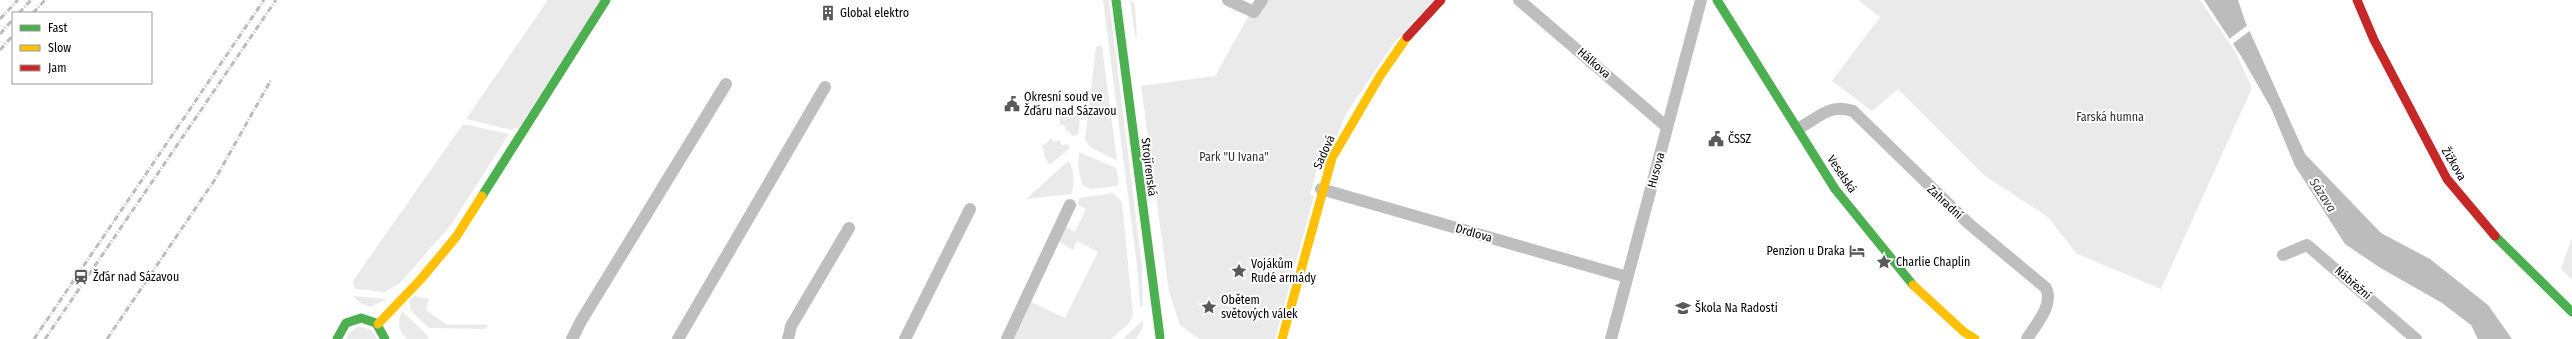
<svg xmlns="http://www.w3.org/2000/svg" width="2572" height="339" font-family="'Fira Sans Condensed',sans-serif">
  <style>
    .green { fill: #eaeaea }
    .water { fill: #bcbcbc }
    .pier { fill: #fff }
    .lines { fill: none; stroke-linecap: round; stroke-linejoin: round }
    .street { stroke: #bebebe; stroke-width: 12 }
    .fast { stroke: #4caf50; stroke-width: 9 }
    .slow { stroke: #ffc107; stroke-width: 9 }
    .jam { stroke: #c62828; stroke-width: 9 }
    .rail { stroke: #bdbdbd; stroke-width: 3; stroke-dasharray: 6 2 1 2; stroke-linecap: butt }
    .labels { text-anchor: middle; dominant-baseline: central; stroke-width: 4; stroke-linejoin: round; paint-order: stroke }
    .poi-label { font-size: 12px; fill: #000; stroke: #fff; text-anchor: start }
    .street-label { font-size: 12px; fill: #000; stroke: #fff }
    .park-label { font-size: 12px; fill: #303030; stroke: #fff }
    .water-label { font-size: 13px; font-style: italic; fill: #414141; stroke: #fff }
  </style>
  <rect width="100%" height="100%" fill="#fff"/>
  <g class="green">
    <path d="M548,0H601L518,129L515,127L512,130L466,119Z"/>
    <path d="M1103,0H1109L1142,266L1143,307L1140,306L1137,266Z"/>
    <path d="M1130,0L1135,4L1137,36H1135Z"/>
    <path d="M1262,0H1434L1394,43L1347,112L1322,171L1317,169L1310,195L1314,196L1275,339H1199L1180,325L1169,292L1141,86L1215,76L1249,15Z"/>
    <path d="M1858,0H2200L2235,51L2252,88L2161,289L2077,254L2048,217L1985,176L1898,89L1872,111L1832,81L1880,17Z"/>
    <path d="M1102,45V46L1117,161L1089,146L1085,139L1096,47Z"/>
    <path d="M1081,110L1078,135L1072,136L1070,132L1066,131L1064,125H1060L1059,115L1066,111Z"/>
    <path d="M463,124L509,134L451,225L400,283L385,292L355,289L353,283L355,278Z"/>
    <path d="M1051,138L1054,142L1059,140L1062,145L1068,144L1070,148L1050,165L1045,158L1042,144L1045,145Z"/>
    <path d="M1079,152L1116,168L1119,181L1117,186L1090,189L1082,185L1078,166Z"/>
    <path d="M1066,163L1069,162C1074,168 1075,188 1071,194L1026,199Z"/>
    <path d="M1113,193L1122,202L1133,315L1129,323L1111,339H1011L1029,301L1065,318L1098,252L1077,241L1073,250L1058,241L1066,227L1075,232L1086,209L1077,204L1080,198Z"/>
    <path d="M2572,237V280L2561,269Z"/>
    <path d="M353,296L387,299L370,307L360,303Z"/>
    <path d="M415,296L429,299L426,310L447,325H489L485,329L429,328L411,311L409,301Z"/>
    <path d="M402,311L428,336V339H407C398,331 397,322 402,311Z"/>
    <path d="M1143,320V327L1136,339H1123Z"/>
    <path d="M357,327C367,327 373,329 377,339H346L349,333Z"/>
  </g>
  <path class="water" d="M2204,0H2238L2245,21L2305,154L2381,233L2430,259L2488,305L2512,339H2478L2471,325L2442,303L2379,267L2345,244L2295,166L2271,108L2241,56Z"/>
  <path class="pier" d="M2249,24L2252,29L2231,45L2228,40Z"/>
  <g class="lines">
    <g class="street">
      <path d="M1228,0L1254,12L1262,0"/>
      <path d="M1519,0L1667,127"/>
      <path d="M1799,128C1819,118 1829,103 1853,111L1968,223L2046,288C2054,305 2036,324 2027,339"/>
      <path d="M1321,189L1627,277"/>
      <path d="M2283,255L2307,245L2416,339"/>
      <path d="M572,339L581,321L726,84"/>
      <path d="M678,339L825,87"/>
      <path d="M788,339L791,326L849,228"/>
      <path d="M905,339L970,209"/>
      <path d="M1007,339L1070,205"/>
      <path d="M1611,339L1701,0"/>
    </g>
    <g class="fast">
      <path d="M1116,0L1160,337"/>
      <path d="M1717,0L1835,189L1913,285"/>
      <path d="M482,196L606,0"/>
      <path d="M2495,236L2572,312"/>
      <path d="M337,339L346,323L361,318L376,323L385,339"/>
    </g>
    <g class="slow">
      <path d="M1913,285L1964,332L1975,339"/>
      <path d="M378,324L421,279L456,237L482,196"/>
      <path d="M1282,339L1332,158L1380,76L1407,37"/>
    </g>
    <g class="jam">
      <path d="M2357,0L2374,40L2447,179L2495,236"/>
      <path d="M1407,37L1441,0"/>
    </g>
    <g class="rail">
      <path d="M19,13L31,0"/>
      <path d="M33,13L45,0"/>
      <path d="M0,19L18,0"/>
      <path d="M0,34L13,19"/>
      <path d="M0,50L13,35"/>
      <path d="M34,339L264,0"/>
      <path d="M45,339L276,0"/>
      <path d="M107,339L214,181L271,80"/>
    </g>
  </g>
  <defs>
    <symbol id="building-bare" viewBox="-9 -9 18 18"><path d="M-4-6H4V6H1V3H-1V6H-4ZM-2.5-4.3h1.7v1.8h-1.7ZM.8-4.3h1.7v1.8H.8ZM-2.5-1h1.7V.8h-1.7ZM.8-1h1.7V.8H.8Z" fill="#595959" stroke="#fff" stroke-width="2.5" paint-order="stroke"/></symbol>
    <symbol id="civic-bare" viewBox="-9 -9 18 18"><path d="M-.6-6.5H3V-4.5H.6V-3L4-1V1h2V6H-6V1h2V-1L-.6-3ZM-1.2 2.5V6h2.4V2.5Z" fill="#595959" stroke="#fff" stroke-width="2.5" paint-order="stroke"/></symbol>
    <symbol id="hotel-bare" viewBox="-9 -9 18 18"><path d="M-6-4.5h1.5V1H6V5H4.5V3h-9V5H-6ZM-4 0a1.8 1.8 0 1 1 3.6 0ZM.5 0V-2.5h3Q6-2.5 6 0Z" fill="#595959" stroke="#fff" stroke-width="2.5" paint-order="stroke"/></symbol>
    <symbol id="sight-bare" viewBox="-9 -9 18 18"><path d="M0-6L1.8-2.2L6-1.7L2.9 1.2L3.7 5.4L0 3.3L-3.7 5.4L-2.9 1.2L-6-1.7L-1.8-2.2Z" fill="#595959" stroke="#fff" stroke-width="2.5" paint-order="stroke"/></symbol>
    <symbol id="station-bare" viewBox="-9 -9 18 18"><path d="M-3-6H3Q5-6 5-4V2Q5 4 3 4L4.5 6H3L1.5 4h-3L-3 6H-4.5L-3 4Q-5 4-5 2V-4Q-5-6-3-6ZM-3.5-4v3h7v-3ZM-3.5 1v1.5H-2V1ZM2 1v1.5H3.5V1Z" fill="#595959" stroke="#fff" stroke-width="2.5" paint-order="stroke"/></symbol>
    <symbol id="school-bare" viewBox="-9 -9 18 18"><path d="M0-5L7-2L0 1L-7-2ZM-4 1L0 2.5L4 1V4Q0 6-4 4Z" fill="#595959" stroke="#fff" stroke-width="2.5" paint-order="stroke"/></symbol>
  </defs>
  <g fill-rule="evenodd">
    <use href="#building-bare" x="817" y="2" width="22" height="22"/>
    <use href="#civic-bare" x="1001" y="93" width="22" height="22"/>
    <use href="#civic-bare" x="1705" y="128" width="22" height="22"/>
    <use href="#hotel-bare" x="1846" y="240" width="22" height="22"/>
    <use href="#sight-bare" x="1873" y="251" width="22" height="22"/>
    <use href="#sight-bare" x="1228" y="260" width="22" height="22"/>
    <use href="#station-bare" x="70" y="266" width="22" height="22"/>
    <use href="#sight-bare" x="1198" y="296" width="22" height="22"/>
    <use href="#school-bare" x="1672" y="297" width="22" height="22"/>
  </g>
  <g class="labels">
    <g class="poi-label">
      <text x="840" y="13">Global elektro</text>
      <text x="1024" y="97">Okresní soud ve<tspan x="1024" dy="14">Žďáru nad Sázavou</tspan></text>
      <text x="1728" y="139">ČSSZ</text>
      <text x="1845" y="251" text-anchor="end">Penzion u Draka</text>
      <text x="1896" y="262">Charlie Chaplin</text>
      <text x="1251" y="264">Vojákům<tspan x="1251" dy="14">Rudé armády</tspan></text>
      <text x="93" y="277">Žďár nad Sázavou</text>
      <text x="1221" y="300">Obětem<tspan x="1221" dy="14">světových válek</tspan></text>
      <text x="1695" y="308">Škola Na Radosti</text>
    </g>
    <g class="street-label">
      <text transform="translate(1594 63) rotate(41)">Hálkova</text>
      <text transform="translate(1324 152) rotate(-66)">Sadová</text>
      <text transform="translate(2454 164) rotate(59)">Žižkova</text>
      <text transform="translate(1149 167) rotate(83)">Strojírenská</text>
      <text transform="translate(1656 170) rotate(-75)">Husova</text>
      <text transform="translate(1842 174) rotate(56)">Veselská</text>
      <text transform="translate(1945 202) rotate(43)">Zahradní</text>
      <text transform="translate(1474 233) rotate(16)">Drdlova</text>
      <text transform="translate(2353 283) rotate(41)">Nábřežní</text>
    </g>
    <g class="park-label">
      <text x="2110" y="117">Farská humna</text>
      <text x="1234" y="157">Park "U Ivana"</text>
    </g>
    <g class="water-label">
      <text transform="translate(2323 195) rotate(57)">Sázava</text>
    </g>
  </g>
  <rect x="12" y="12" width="140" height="72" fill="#ffffff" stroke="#999999"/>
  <rect x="20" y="25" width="20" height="6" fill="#4caf50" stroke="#999999"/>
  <text x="48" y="32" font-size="12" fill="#000000">Fast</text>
  <rect x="20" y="45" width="20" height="6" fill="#ffc107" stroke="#999999"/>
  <text x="48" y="52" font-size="12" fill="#000000">Slow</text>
  <rect x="20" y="65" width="20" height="6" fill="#c62828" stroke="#999999"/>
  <text x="48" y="72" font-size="12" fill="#000000">Jam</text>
</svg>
